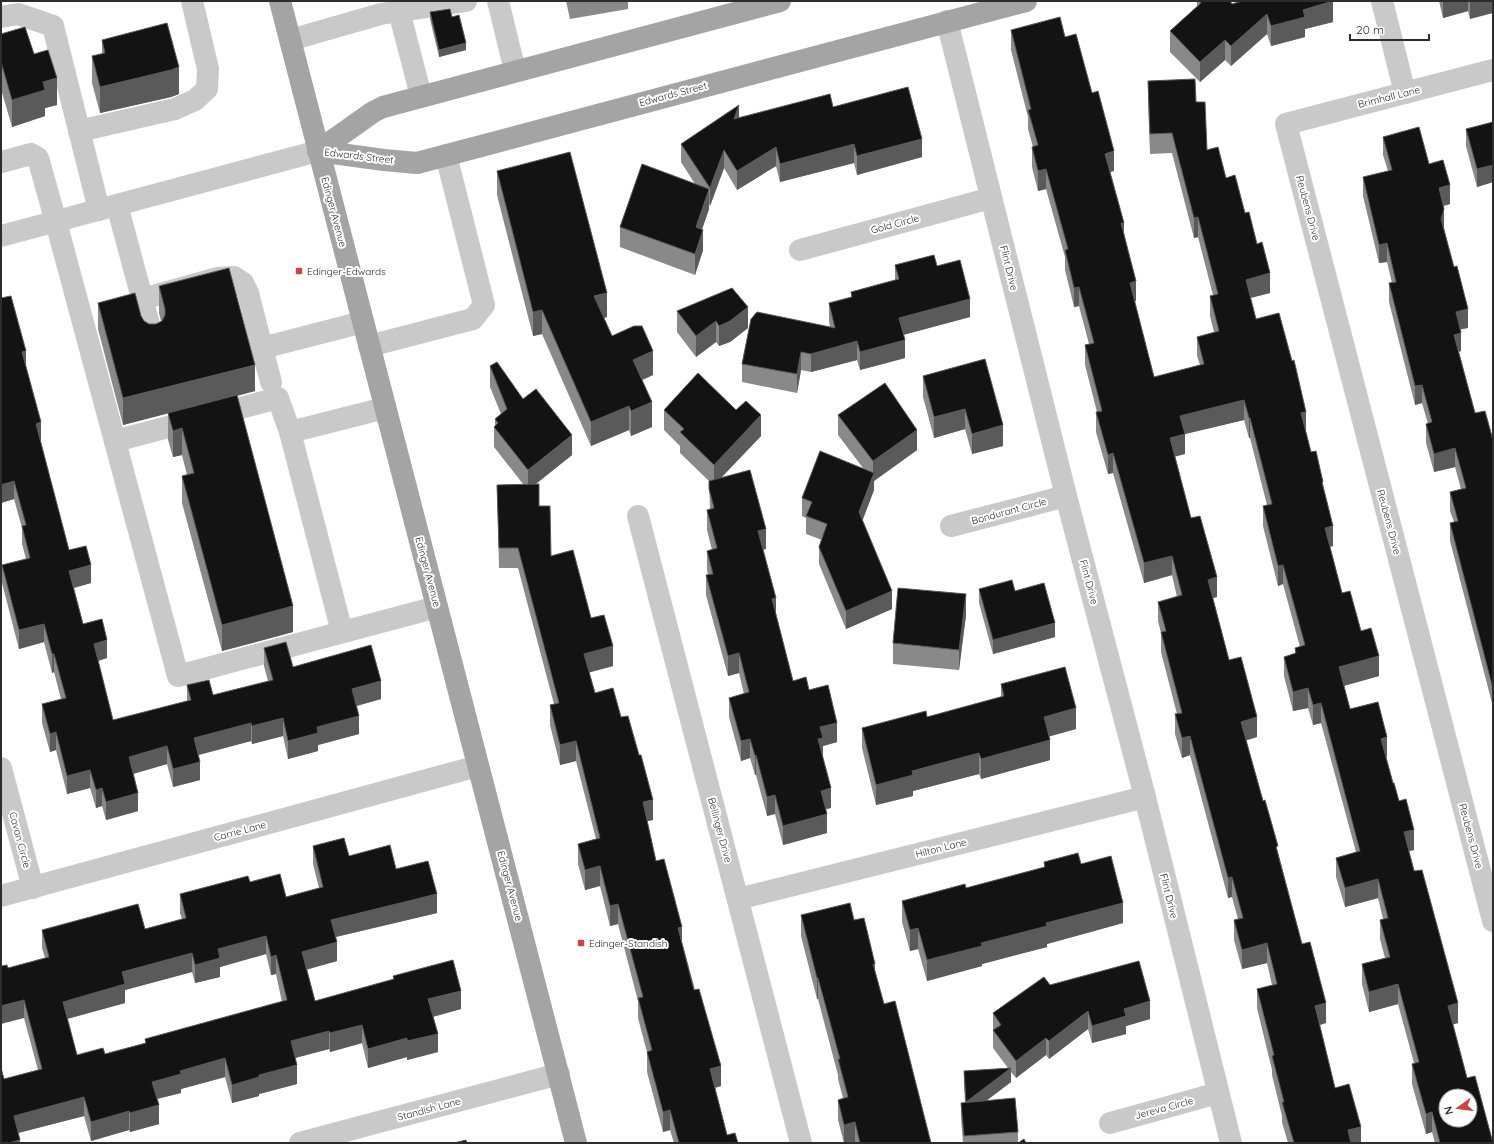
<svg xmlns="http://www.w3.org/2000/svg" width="1494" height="1144" font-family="Quicksand,sans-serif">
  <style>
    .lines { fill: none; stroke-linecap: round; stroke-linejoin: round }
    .minor { stroke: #c9c9c9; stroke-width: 22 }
    .major { stroke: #a4a4a4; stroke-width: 22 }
    .wall { fill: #898989; fill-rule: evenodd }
    .shaded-wall { fill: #5a5a5a }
    .building { fill: #131313; stroke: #5a5a5a; fill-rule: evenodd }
    .poi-dot { fill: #d04341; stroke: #fff; stroke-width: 1.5 }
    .labels { text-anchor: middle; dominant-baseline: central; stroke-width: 4; stroke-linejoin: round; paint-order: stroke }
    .street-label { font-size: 10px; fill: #2c2c2c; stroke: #fff }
    .poi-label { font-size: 10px; fill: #2c2c2c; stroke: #fff; text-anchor: start }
  </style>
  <rect width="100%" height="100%" fill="#fff"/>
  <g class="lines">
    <g class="minor">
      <path d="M498,1L515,71"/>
      <path d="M1382,1L1405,93"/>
      <path d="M399,11L421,96"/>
      <path d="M1,17L18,14L53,26L99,210"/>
      <path d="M947,21L1066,496L1145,797L1231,1143"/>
      <path d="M290,40L381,14L466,1"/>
      <path d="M1493,70L1286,124L1493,921"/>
      <path d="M79,131L175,109L195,100L207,89L208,69L192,1"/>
      <path d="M1,162L31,154L38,158L56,222L178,676L437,607"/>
      <path d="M117,205L153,339"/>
      <path d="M1,236L318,151"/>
      <path d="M800,250L991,198"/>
      <path d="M142,299L217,278L234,277L243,283L248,293L262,348"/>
      <path d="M369,346L473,319L484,305L446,155"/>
      <path d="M271,382L262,348L363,322"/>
      <path d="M290,432L342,632"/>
      <path d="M115,441L278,398L290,432L385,408"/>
      <path d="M638,516L801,1143"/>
      <path d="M951,526L1066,496"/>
      <path d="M1,768L33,888"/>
      <path d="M1,896L478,766"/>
      <path d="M738,899L1145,797"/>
      <path d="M1110,1123L1218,1093"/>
      <path d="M300,1143L559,1074"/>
    </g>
    <g class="major">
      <path d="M280,1L576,1143"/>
      <path d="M318,151L384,160L417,163L1026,1"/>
      <path d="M318,151L373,112L383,107L780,1"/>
    </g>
  </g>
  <g class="wall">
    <path d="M566,1H628V9L570,19Z"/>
    <path d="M1197,1H1230L1232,4L1333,22L1305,29V37L1271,46L1267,34L1231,66L1225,60L1200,82L1170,52V31L1197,7Z"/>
    <path d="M1439,1H1493L1470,19L1468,11L1443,18Z"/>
    <path d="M430,12L452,17L466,50L439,57L430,19Z"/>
    <path d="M1011,30L1065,37L1092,93L1114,171L1110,172L1124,233L1136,301H1134L1154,377L1200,365L1197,356V337L1214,332L1210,316V296L1213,295L1198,237L1194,238L1172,153L1150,154L1148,101V81L1196,102L1207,150L1226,178L1245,213L1270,293L1250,298L1256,319L1306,432L1311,452L1323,489L1333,546L1330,547L1342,593L1361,631L1379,676L1344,686L1350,709L1387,757H1386L1393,783L1414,850L1409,851L1458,1023L1453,1024L1467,1078L1493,1143H1435L1432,1132L1426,1134L1412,1084V1064L1414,1063L1398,1004L1369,1012L1362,984V964L1385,958L1380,939V920L1383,919L1378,898L1345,907L1336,877V858L1356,852L1321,723L1313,725L1308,708L1293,711L1284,676V657L1295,654V648L1300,647L1283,584L1278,586L1263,526V506L1267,505L1250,438H1249L1244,420L1185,434V454L1175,456L1191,518L1217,597L1213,598L1229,660L1257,737L1246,740L1278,852L1302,944L1326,1023L1320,1025L1335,1088L1361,1143H1288L1282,1122V1116L1272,1075V1070L1257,1008V989L1272,985L1267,963L1242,969L1234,940V920L1238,919L1232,897L1228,898L1190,755L1182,758L1175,734V714H1177L1161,652V633L1158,621V602L1177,597L1172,575L1144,583L1113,473L1108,474L1096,432V412H1097L1085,365V345L1089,344L1079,306L1074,307L1065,270V257L1046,189L1038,191L1032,167V147H1033L1028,129V117L1011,50Z"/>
    <path d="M1,34L34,54L57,105L45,108V116L12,127L1,89Z"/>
    <path d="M102,40L179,94L171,97L100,113L92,83V56L102,54Z"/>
    <path d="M833,107L922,157L857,175L854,163L780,182L776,166L737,190L724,168L710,206L709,204V209L702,229L703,250L695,275L620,247V227L695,184L681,162V144L739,118Z"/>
    <path d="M1493,122V182L1477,187L1466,146V129Z"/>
    <path d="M1383,137L1429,164L1450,204L1443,206L1444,228L1468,328L1461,329V351L1459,352L1475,413L1493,440V707L1450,541V523L1454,522L1450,511V492L1461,489L1455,467L1434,472L1426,443V424H1428L1422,403L1415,405L1389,302V283H1392L1387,262L1379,263L1363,196V177L1388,171L1383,155Z"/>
    <path d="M497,171L607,317L604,318L612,336L653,375L642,380L652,427L631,436L629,430L591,446L542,334L533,336L497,195Z"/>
    <path d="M895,265L937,266L970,317L903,335L905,358L860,370L857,360L811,372L801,370L797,393L742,382V364L830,327L829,321V303L851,297V292L895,280Z"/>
    <path d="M159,286L255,391L237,396L293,632L222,651L182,503V476L187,475L182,455L173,457L168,440V413L179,410L123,425L98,329V303L144,321L149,324H156L161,321L159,313Z"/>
    <path d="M677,311L748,328L730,342L719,346L716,342L696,357L677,332Z"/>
    <path d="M490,366L523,399L572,455L536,484L539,506L551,556L591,618L613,666L589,672L595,693L621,717L653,820L647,821L656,861L682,942L721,1086L715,1088L727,1135L738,1143H674L670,1130L663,1132L647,1072V1052L638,1018V1001L618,924L610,926L600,886L585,890L578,864V844L596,839L576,761L560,765L550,725V705L554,704L518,568H499L497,485L523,484L494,447V427L495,426V419L501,414L490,387Z"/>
    <path d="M26,367L41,440L40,441L69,550L91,583L74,588L83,624L107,658L98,661L113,720L187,701V685L213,695L268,681L264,666V648L293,667L381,699L357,706L359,734L318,745V751L288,759L283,736L252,744L251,741L199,755L200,780L173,787L167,764L133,774L138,811L106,820L102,806L96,808L90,788L67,794L56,750L50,752L42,723V704L61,699L54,672L52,673L44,642L19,649L2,583V565L26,559L22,544V528L14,499L1,503Z"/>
    <path d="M923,376L1003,425V446L972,454L965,429L934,438L923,397Z"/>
    <path d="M664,410L761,436L722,477L766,549H763L776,614L793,681L809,690L837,742L823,746V758L831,808L826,809L827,833L783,845L775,814L767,816L756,775H755L750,758L741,761L729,717V698L744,694L739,673L728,676L706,595V575H708L707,570V551L712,550L707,530V510L710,509L709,481L680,453V446L664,430Z"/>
    <path d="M838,415L917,450L874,481V490L862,520L892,609L846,629L819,564V547L822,540L806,534V518L802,516V498L863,468L838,435Z"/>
    <path d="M979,589L1015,591L1055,637L993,654L979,603Z"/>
    <path d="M966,615L959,670L893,664V643Z"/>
    <path d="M1001,684L1076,729L1049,736L1050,760L981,779L979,774L913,791V796L876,805L862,748V728L927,717L1001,697Z"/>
    <path d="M313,846L396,869L437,913L336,937L337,961L307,969L315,1001L393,980V976L461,1009L433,1017L438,1052L407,1060V1057L368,1068L362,1043L330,1052L329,1049L295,1058L297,1084L259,1094V1096L232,1103L225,1077L181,1089V1093L157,1099L159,1124L130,1132L129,1130L91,1141L84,1116L18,1133L20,1143L4,1079L38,1070L24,1018L8,968L45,958L42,948V930L145,929L182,919L180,913V894L250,882L286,897L319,888L313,864ZM266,954L271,975L276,974L282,1002L145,1039V1044L105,1054L77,1055L67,1019L125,1003V990L192,972L195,983L220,977V967Z"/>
    <path d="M1044,862L1081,864L1123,923L1047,944V947L982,964V966L927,981L918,949L910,951L902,922V901L966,888L1044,867Z"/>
    <path d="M801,915L854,920L875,973L884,1004L931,1143H844L838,1120V1100L843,1098L838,1079V1075L818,999H817L801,936Z"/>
    <path d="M1050,985L1150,1019L1126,1026V1034L1092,1043L1088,1029L1049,1059L1046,1055L1016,1078L1011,1072V1082L986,1101L1018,1132V1143H1026H963L961,1117V1103H965L964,1085V1071L1008,1068L993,1048V1013Z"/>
  </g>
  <g class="shaded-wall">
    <path d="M1333,1V22L1305,29V37L1271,46V26L1303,10Z"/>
    <path d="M1443,1H1468V11L1443,18Z"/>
    <path d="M1470,1H1493V13L1470,19Z"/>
    <path d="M1267,14V34L1231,66V46Z"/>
    <path d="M1225,40V60L1200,82V62Z"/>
    <path d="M466,43V50L439,57V50Z"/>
    <path d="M179,67V94L171,97L100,113V87Z"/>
    <path d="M57,78V105L45,108V116L12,127V100L43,82Z"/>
    <path d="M739,105V124L734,119Z"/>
    <path d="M922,139V157L857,175V156Z"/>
    <path d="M854,144V163L780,182V164Z"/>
    <path d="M776,147V166L737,190V171Z"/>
    <path d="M724,150V168L710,206V188Z"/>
    <path d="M1114,151V171L1105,173V154Z"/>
    <path d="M1493,165V182L1477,187V169Z"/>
    <path d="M1046,169V189L1038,191V171Z"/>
    <path d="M1450,185V204L1439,207V188Z"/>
    <path d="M709,189V209L696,247V227Z"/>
    <path d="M1444,209V227L1441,237V219Z"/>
    <path d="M1198,217V237L1194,238V218Z"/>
    <path d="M1121,223H1124V242Z"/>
    <path d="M703,230V250L695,275V254Z"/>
    <path d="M1387,243V262L1379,263V245Z"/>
    <path d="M1270,273V293L1246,299V280Z"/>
    <path d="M1136,281V301L1130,303V283Z"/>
    <path d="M1079,287V306L1074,307V288Z"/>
    <path d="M607,293V317L594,321V296Z"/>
    <path d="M970,299V317L899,336V318Z"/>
    <path d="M748,307V328L730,342L719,346V326Z"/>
    <path d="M1468,309V328L1456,330V312Z"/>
    <path d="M542,310V334L533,336V312Z"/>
    <path d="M716,321V342L696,357V336Z"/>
    <path d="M1461,333V351L1454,353V335Z"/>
    <path d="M905,340V358L860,370V352Z"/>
    <path d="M857,341V360L811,372V354Z"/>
    <path d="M26,351V369L22,352Z"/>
    <path d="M653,351V375L633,384V360Z"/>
    <path d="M801,352V370L797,393V374Z"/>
    <path d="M255,365V391L123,425V398Z"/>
    <path d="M1422,385V403L1415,405V386Z"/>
    <path d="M1244,400V420L1185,434V454L1170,458V438L1180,416Z"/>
    <path d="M652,402V427L631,436V411Z"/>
    <path d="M629,406V430L591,446V422Z"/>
    <path d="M965,409V429L934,438V417Z"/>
    <path d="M1306,412V432L1301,433V413Z"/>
    <path d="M761,415V436L714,485V465Z"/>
    <rect x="1249" y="418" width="1" height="20"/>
    <path d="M41,422V440L36,442V424Z"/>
    <path d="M1003,425V446L972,454V434Z"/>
    <path d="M182,428V455L173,457V431Z"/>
    <path d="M917,430V450L874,481V490L859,530V512L873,476V461Z"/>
    <path d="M572,435V455L528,490V470Z"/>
    <path d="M1455,448V467L1434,472V454Z"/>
    <path d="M1113,453V473L1108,474V455Z"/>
    <path d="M14,481V499L1,503V485Z"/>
    <path d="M1333,526V546L1325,548V528Z"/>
    <path d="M766,529V549L758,551V531Z"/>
    <path d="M1172,556V575L1144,583V563Z"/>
    <path d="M91,565V583L69,589V571Z"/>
    <path d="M1283,565V584L1278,586V566Z"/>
    <path d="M1217,577V597L1208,599V580Z"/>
    <path d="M892,591V609L846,629V611Z"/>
    <path d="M966,594V615L959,670V650Z"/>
    <path d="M776,598V617L772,599Z"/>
    <path d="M293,606V632L222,651V625Z"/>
    <path d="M1055,623V637L993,654V640Z"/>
    <path d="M44,624V642L19,649V630Z"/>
    <path d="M107,640V658L94,662V644Z"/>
    <path d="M613,646V666L584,674V654Z"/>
    <path d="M739,653V673L728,676V656Z"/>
    <path d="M52,654H54V672L52,673Z"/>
    <path d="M1379,656V676L1339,687V667Z"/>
    <path d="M381,681V699L352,707V689Z"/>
    <path d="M1308,688V708L1293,711V692Z"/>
    <path d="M1321,703V723L1313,725V705Z"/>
    <path d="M1076,708V729L1044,738V717Z"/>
    <path d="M359,716V734L318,745V751L288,759V741L317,727Z"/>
    <path d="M1257,717V737L1241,742V722Z"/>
    <path d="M283,718V736L252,744V726Z"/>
    <path d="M251,723V741L194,756V738Z"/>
    <path d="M837,723V742L823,746V757L818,739L820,727Z"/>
    <path d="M56,732V750L50,752V734Z"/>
    <path d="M1190,736V755L1182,758V738Z"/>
    <path d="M1387,737V757L1381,758V739Z"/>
    <path d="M750,739V758L741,761V741Z"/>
    <path d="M1050,740V760L981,779V759Z"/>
    <path d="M576,741V761L560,765V745Z"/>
    <path d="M167,746V764L129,775V757Z"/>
    <path d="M979,753V774L913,791V796L876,805V785L912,771Z"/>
    <path d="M756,755V775H755V756Z"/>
    <path d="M200,762V780L173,787V769Z"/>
    <path d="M90,770V788L67,794V776Z"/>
    <path d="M102,788V806L96,808V790Z"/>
    <path d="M831,788V808L821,810V791Z"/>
    <path d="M138,793V811L106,820V802Z"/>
    <path d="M775,795V814L767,816V797Z"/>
    <path d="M653,800V820L643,822V802Z"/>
    <path d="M827,814V833L783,845V826Z"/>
    <path d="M1414,830V850L1404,852V832Z"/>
    <path d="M600,866V886L585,890V870Z"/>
    <path d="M1232,877V897L1228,898V878Z"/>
    <path d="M1378,879V898L1345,907V888Z"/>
    <path d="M437,894V913L331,938V920Z"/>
    <path d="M1123,903V923L1047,944V947L982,964V966L927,981V960L1046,923Z"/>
    <path d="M618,904V924L610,926V906Z"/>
    <path d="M682,927V947L678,928Z"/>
    <path d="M918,928V949L910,951V930Z"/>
    <path d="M266,936V954L220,967V977L195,983V965L218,949Z"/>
    <path d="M337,942V961L302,971V952Z"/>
    <path d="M1267,943V963L1242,969V950Z"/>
    <path d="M192,953V972L125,990V1003L63,1020V1002L122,972Z"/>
    <path d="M276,955V974L271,975V957Z"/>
    <path d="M873,964H875V984Z"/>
    <rect x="817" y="978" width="1" height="21"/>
    <path d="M1398,984V1004L1369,1012V992Z"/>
    <path d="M461,991V1009L428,1018V999Z"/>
    <path d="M24,1000V1018L1,1024V1006Z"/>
    <path d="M1150,1001V1019L1126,1026V1034L1092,1043V1026L1124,1009Z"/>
    <path d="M1326,1003V1023L1315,1026V1006Z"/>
    <path d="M1458,1003V1023L1448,1026V1006Z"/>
    <path d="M1088,1011V1029L1049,1059V1041Z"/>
    <path d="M362,1025V1043L330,1052V1033Z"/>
    <path d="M329,1031V1049L291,1059V1041Z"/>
    <path d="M438,1034V1052L407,1060V1041Z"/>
    <path d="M407,1038V1057L368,1068V1049Z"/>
    <path d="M1046,1038V1055L1016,1078V1061Z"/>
    <path d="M225,1058V1077L181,1089V1093L152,1100V1082L180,1071Z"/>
    <path d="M297,1065V1084L259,1094V1096L232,1103V1085L259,1075Z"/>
    <path d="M721,1066V1086L710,1089V1069Z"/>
    <path d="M1011,1068V1082L966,1116V1102Z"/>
    <path d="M84,1097V1116L14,1134V1116Z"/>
    <path d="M159,1105V1124L130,1132V1113Z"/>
    <path d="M670,1110V1130L663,1132V1112Z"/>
    <path d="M129,1111V1130L91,1141V1122Z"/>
    <path d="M1432,1112V1132L1426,1134V1114Z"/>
    <path d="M855,1122V1143H844V1125Z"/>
    <path d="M1361,1127V1143H1348V1130Z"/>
    <path d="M20,1140V1143H9Z"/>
  </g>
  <g class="building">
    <path d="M1199,1H1230L1232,4L1242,1H1333L1303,10L1305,17L1271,26L1267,14L1231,46L1225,40L1200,62L1170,31L1201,3Z"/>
    <path d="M450,9L452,17L459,15L466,43L439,50L430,12Z"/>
    <path d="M1060,17L1065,37L1076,34L1092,93L1098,91L1114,151L1105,154L1124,223H1121L1136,281L1130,283L1154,377L1204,364L1197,337L1219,331L1210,296L1218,294L1198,217L1194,218L1172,133L1150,134L1148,81L1195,79L1196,102H1205L1207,150L1218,147L1226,178L1235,175L1245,213L1249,212L1257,244L1262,242L1270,273L1246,280L1256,319L1279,313L1292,361L1294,360L1306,412L1301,413L1311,452L1316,451L1323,482H1322L1333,526L1325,528L1342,593L1350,591L1361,631L1371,628L1379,656L1339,667L1350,709L1378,702L1387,737L1381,739L1393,783H1394L1399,801L1406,799L1414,830L1404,832L1414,871L1422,870L1458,1003L1448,1006L1467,1078L1475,1076L1493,1143H1440L1432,1112L1426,1114L1412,1064L1419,1062L1398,984L1369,992L1362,964L1390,957L1380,920L1388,918L1378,879L1345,888L1336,858L1360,851L1321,703L1313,705L1308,688L1293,692L1284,657L1296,653L1295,648L1305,645L1283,565L1278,566L1263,506L1272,504L1250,418H1249L1244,400L1180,416L1185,434L1170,438L1191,518L1200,516L1217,577L1208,580L1229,660L1241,657L1257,717L1241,722L1263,801L1265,800L1278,846L1276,847L1302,944L1310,942L1326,1003L1315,1006L1335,1088L1349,1084L1361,1127L1348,1130L1351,1143H1294L1282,1102H1284L1272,1056L1274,1055L1257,989L1277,984L1267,943L1242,950L1234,920L1243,918L1232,877L1228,878L1190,736L1182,738L1175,714L1182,713L1161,632L1166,631L1158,602L1182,595L1172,556L1144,563L1113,453L1108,455L1096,412L1102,411L1085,345L1094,343L1079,287L1074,288L1065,250L1068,249L1046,169L1038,171L1032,147L1038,145L1028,110L1031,109L1011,30ZM1446,1096H1470V1120H1446Z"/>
    <path d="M167,23L179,67L171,70L100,87L92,56L105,53L102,40Z"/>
    <path d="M25,27L34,54L48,50L57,78L43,82L45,90L12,100L1,62V34Z"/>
    <path d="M908,87L922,139L857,156L854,144L780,164L776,147L737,171L724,150L710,188L681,144L739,105L734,119L830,94L833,107Z"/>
    <path d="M1493,122V165L1477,169L1466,129Z"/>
    <path d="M1419,127L1429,164L1443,160L1450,185L1439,188L1444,209L1441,219L1454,267L1457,266L1468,309L1456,312L1461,333L1454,335L1475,413L1485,411L1493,440V689L1450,523L1458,521L1450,492L1466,488L1455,448L1434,454L1426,424L1432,422L1422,385L1415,386L1389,283L1396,282L1387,243L1379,245L1363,177L1392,170L1383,137Z"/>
    <path d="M570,152L607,293L594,296L612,336L634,326H642L653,351L633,360L652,402L631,411L629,406L591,422L542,310L533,312L497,171Z"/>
    <path d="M642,164L709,189L696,227L703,230L695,254L620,227Z"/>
    <path d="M934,255L937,266L960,260L970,299L899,318L905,340L860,352L857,341L811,354L801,352L797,374L742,364L751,319L757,312L835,328L829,303L852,297L851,292L899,279L895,265Z"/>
    <path d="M229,268L255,365L123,398L98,303L135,293L141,316L144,321L149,324H156L162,321L165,315V309L159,286Z"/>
    <path d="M732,288L748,307L730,321L719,326L716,321L696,336L677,311Z"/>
    <path d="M11,296L26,351L22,352L41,422L36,424L69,550L86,546L91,565L69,571L83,624L102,619L107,640L94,644L113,720L191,700L187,685L209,680L213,695L273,680L264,648L286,642L293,667L371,645L381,681L352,689L359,716L317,727L318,733L288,741L283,718L252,726L251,723L194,738L200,762L173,769L167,746L129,757L138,793L106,802L102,788L96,790L90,770L67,776L56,732L50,734L42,704L66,698L54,654H52L44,624L19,630L2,565L30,558L22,526L26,525L14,481L1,485V298Z"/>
    <path d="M985,359L1003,425L972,434L965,409L934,417L923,376Z"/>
    <path d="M497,362L523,399L536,389L572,435L528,470L494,427L498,423L495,419L507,409L490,366Z"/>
    <path d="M698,373L736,410L746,401L761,415L714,465L680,432L684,429L664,410Z"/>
    <path d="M885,383L917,430L873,461L838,415Z"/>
    <path d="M237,395L293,606L222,625L182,476L194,473L182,428L173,431L168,413Z"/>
    <path d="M820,451L874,473L859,512L892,591L846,611L819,547L827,524L806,516L812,502L802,498Z"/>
    <path d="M750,470L766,529L758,531L776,598L772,599L793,681L806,677L809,690L828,685L837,723L820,727L823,738L818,739L831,788L821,791L827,814L783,826L775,795L767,797L756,755L755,756L750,739L741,741L729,698L749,692L739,653L728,656L706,575L713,574L707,551L717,548L707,510L714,508L709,489V481Z"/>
    <path d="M539,484V506H550L551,556L573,550L591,618L604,615L613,646L584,654L595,693L613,688L621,717L628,716L639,755H641L653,800L643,802L656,861L664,859L682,927L678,928L694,990L699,989L721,1066L710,1069L727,1135L735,1133L738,1143H679L670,1110L663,1112L647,1052L652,1050L638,998L643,997L618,904L610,906L600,866L585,870L578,844L600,838L576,741L560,745L550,705L559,703L518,548H499L497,485Z"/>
    <path d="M1012,580L1015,591L1044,583L1055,623L993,640L979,589Z"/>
    <path d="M898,588L966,594L959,650L893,643Z"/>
    <path d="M1065,667L1076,708L1044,717L1050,740L981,759L979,753L912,771L913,775L876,785L862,728L926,711L927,717L1004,696L1001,684Z"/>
    <path d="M344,838L349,856L390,845L396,869L428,861L437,894L331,920L337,942L302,952L315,1001L394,979L393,976L453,960L461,991L428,999L438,1034L407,1041V1038L368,1049L362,1025L330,1033L329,1031L291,1041L297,1065L259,1075V1077L232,1085L225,1058L180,1071L181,1074L152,1082L159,1105L130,1113L129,1111L91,1122L84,1097L14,1116L20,1140L9,1143H1V1068L4,1079L42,1069L24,1000L1,1006V966L7,965L8,968L49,957L42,930L138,904L145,929L186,918L180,894L248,876L250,882L280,874L286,897L323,887L313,846ZM266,936L271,957L276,955L287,1000L145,1039L146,1043L105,1054L103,1048L77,1055L63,1002L125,984L122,972L192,953L195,965L220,958L218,949Z"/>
    <path d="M1078,853L1081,864L1111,856L1123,903L1046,923L1047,926L981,943L982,946L927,960L918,928L910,930L902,901L965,884L966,888L1045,867L1044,862Z"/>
    <path d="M850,903L854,920L864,918L875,964H873L884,1004L895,1001L931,1143H860L855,1122L844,1125L838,1100L848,1097L838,1059H840L818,978H817L801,915Z"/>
    <path d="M1139,961L1150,1001L1124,1009L1126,1016L1092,1026L1088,1011L1049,1041L1046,1038L1016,1061L993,1030L1001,1025L993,1013L1044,977L1050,985Z"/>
    <path d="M1011,1068L966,1102L964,1071Z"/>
    <path d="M1015,1098L1018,1132L964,1136L961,1103Z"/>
    <path d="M1024,1139L1026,1143H1018Z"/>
    <path d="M466,1140L467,1143H454Z"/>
  </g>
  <g class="poi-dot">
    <rect x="295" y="267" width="8" height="8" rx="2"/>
    <rect x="577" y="939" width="8" height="8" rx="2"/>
  </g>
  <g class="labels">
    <g class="street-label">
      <text transform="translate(673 94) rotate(-15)">Edwards Street</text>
      <text transform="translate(1389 97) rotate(-14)">Brimhall Lane</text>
      <text transform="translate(359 156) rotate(7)">Edwards Street</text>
      <text transform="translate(1308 208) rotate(75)">Reubens Drive</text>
      <text transform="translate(334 212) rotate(75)">Edinger Avenue</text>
      <text transform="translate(895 224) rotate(-15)">Gold Circle</text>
      <text transform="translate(1009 268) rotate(76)">Flint Drive</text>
      <text transform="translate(1009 511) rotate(-15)">Bondurant Circle</text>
      <text transform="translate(1389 522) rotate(75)">Reubens Drive</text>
      <text transform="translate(428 572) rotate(75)">Edinger Avenue</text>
      <text transform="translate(1089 582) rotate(75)">Flint Drive</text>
      <text transform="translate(720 830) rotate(75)">Bellinger Drive</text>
      <text transform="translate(240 831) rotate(-15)">Carrie Lane</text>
      <text transform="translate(1471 836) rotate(75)">Reubens Drive</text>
      <text transform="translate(20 840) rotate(75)">Cavan Circle</text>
      <text transform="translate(941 848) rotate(-14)">Hilton Lane</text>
      <text transform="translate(510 886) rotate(75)">Edinger Avenue</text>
      <text transform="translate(1169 896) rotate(76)">Flint Drive</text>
      <text transform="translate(1164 1108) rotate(-15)">Jereva Circle</text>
      <text transform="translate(429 1109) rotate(-15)">Standish Lane</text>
    </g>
    <g class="poi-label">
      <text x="307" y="271">Edinger-Edwards</text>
      <text x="589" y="943">Edinger-Standish</text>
    </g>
  </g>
  <rect width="1494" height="1144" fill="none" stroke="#2c2c2c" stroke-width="4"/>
  <g transform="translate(1458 1108) rotate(256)"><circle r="19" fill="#ffffff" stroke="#ababab"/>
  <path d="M0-3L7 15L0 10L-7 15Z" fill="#d04341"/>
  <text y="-6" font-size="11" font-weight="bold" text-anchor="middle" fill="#2c2c2c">N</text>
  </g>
  <path d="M1350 34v6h79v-6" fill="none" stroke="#2c2c2c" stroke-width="2"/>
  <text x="1356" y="34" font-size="12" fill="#2c2c2c" stroke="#ffffff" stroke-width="3" paint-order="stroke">20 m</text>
</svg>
